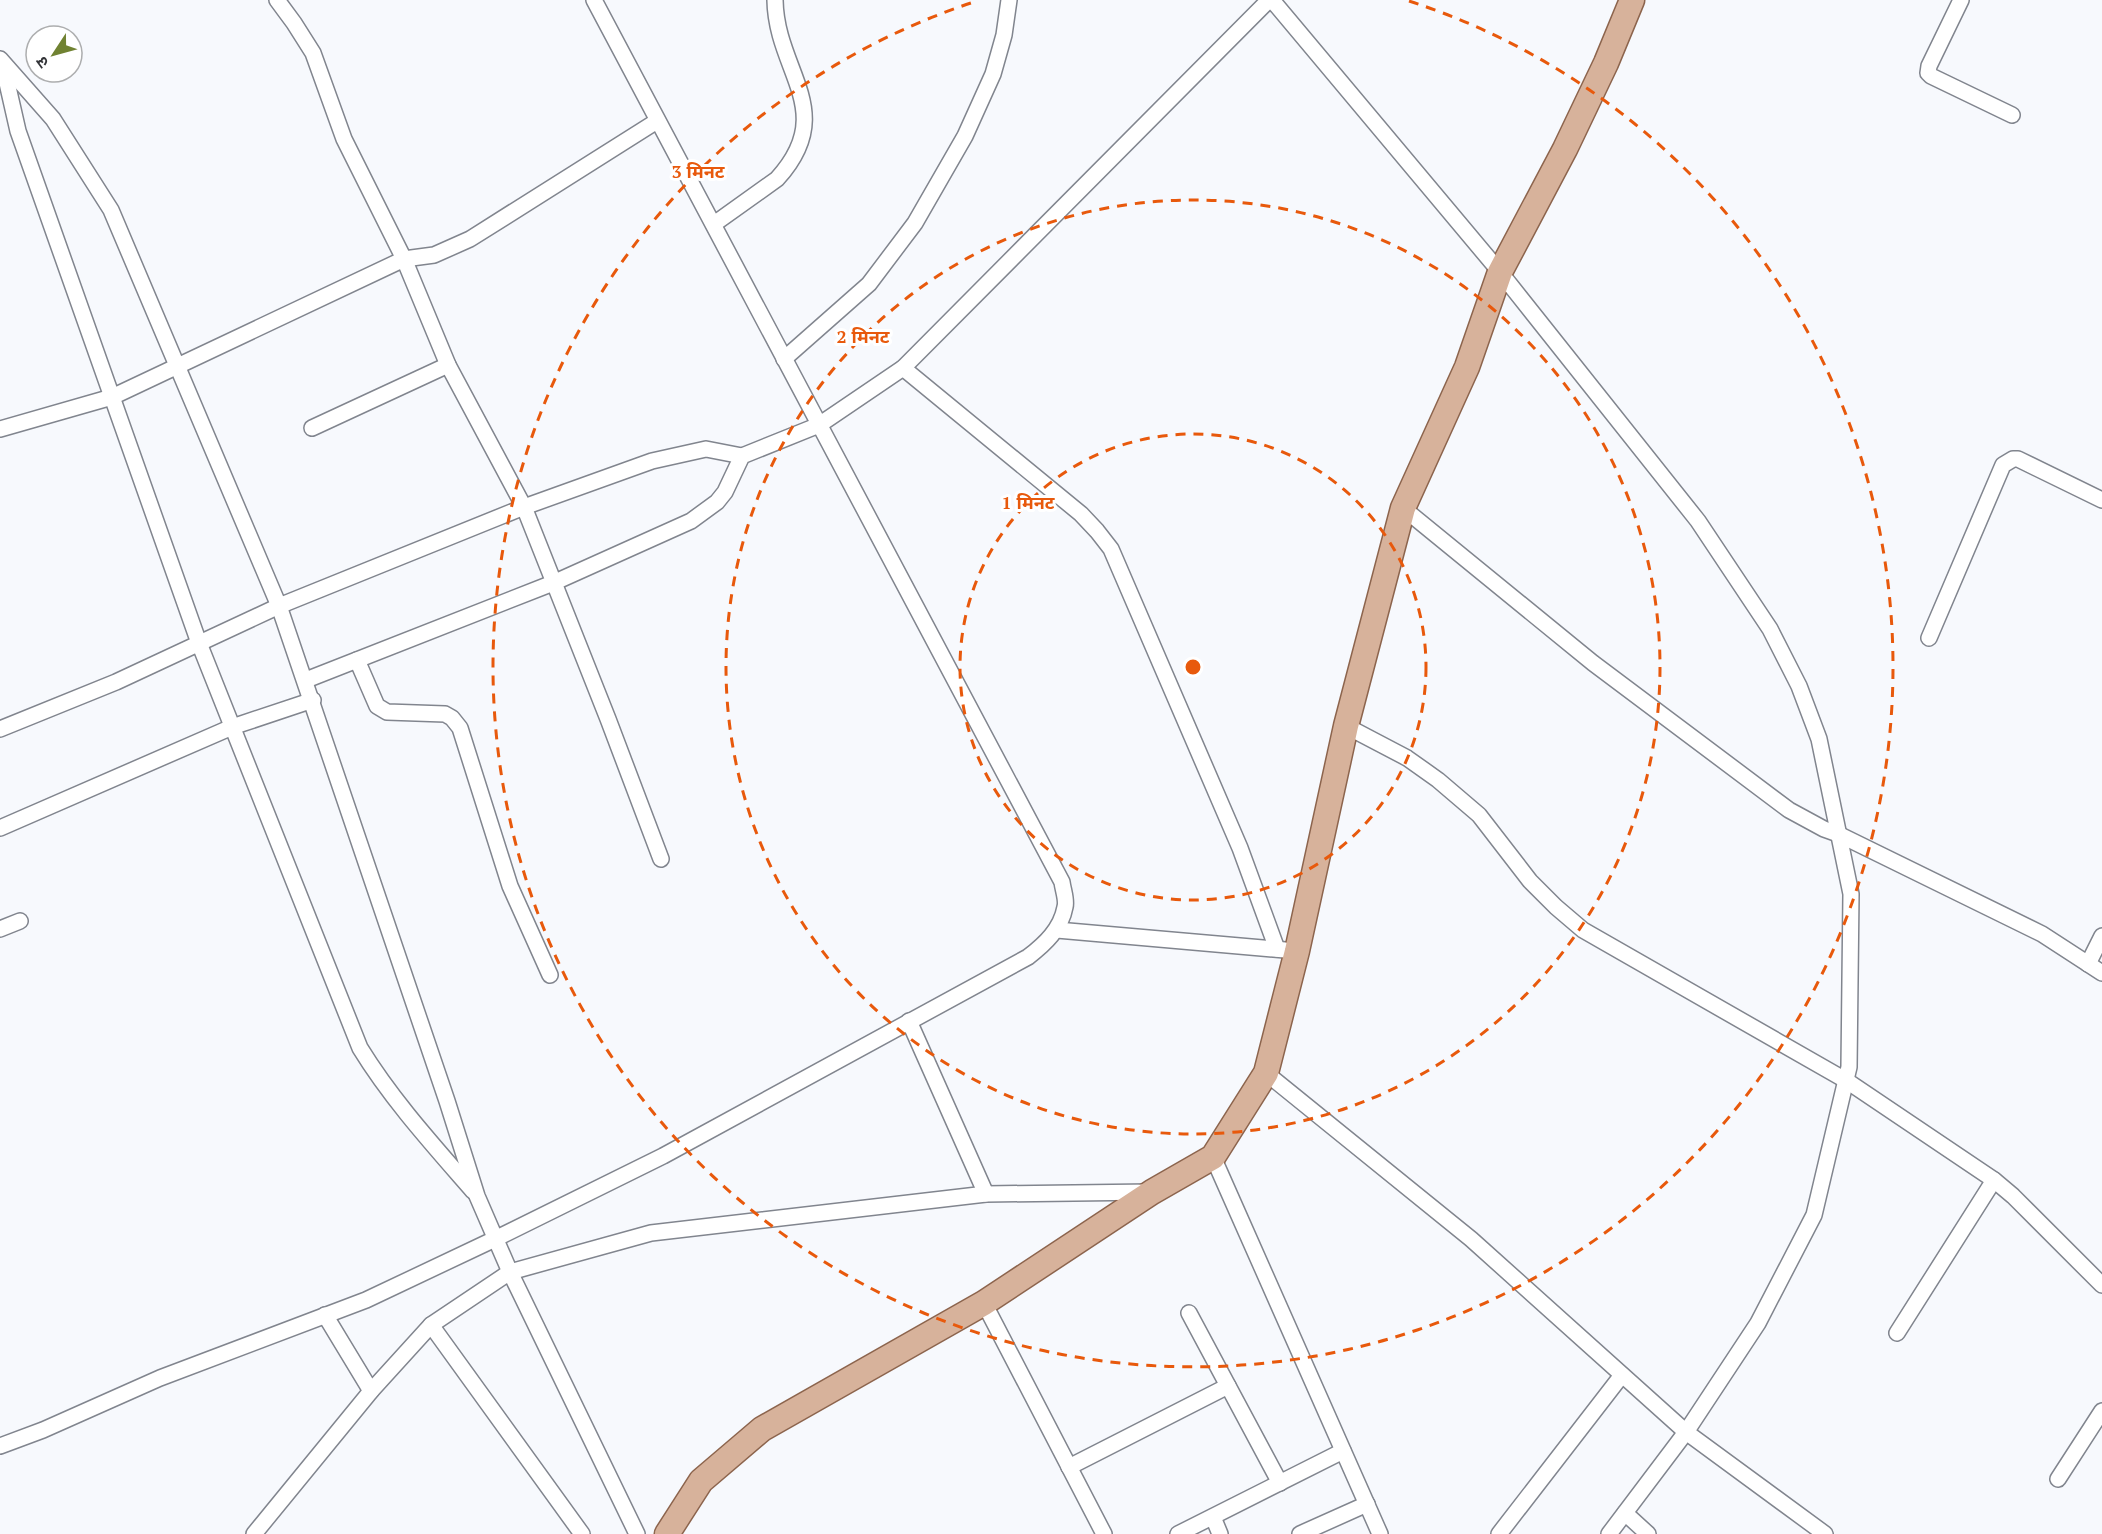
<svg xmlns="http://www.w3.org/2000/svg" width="2102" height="1534" font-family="'PT Serif','Noto Sans Devanagari',serif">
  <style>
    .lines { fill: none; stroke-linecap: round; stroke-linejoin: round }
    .street-casing { stroke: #81858e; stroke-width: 18 }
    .primary-casing { stroke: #8c644d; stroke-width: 27 }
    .street { stroke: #fff; stroke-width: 15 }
    .primary { stroke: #d7b29b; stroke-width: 24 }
    .ring { fill: none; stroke: #e8590c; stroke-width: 3; stroke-dasharray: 10 8 }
    .centre { fill: #e8590c; stroke: #fff; stroke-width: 3 }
    .ring-label { font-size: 18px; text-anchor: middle; font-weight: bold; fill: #e8590c; stroke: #fff; stroke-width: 6; stroke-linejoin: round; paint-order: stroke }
  </style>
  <rect width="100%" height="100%" fill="#f7f9fd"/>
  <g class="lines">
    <defs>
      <g id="street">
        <path d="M277,0L294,23L313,53L344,139L404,259L448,365L524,507L608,719L661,859"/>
        <path d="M1272,0L1500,272L1698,521L1770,629L1799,686L1819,739L1851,894L1849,1067L1814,1215L1758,1323L1686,1432L1609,1534"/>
        <path d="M1961,0L1929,66L1928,73L1931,76L2012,115"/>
        <path d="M0,59L53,119L111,210L279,606L447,1101L477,1196L510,1272L637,1534"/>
        <path d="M3,65L18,131L199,643L360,1048C392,1100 433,1145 473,1191"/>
        <path d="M714,224L777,179C839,111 776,72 775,0"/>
        <path d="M784,359L869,284L915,223L965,136L993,74L1004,35L1009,0"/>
        <path d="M903,368L1081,514L1097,531L1111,549L1240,848L1277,949"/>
        <path d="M312,428L448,365"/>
        <path d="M0,429L112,397L404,259L434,255L470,239L657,121"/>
        <path d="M1403,508L1593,663L1789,810L1824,829L1838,834L2042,934L2102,973"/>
        <path d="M1929,638L2003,465L2013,459H2018L2102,500"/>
        <path d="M357,660L377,706L387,712L445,714L452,718L460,728L510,886L550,975"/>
        <path d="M306,680L553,583L691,521L717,502L725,492L742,456L819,425L903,368L1269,0"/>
        <path d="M1346,726L1407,758L1438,780L1479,815L1530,881L1556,907L1583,930L1847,1081L1994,1180L2013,1196L2102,1285"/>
        <path d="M0,729L116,682L279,606L524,507L652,461L706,449L742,456"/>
        <path d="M0,828L232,727L313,700"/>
        <path d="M0,929L20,921"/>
        <path d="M1057,930L1285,950"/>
        <path d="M2088,964L2102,936"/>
        <path d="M909,1021L986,1194"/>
        <path d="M1266,1073L1471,1239L1686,1432L1825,1534"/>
        <path d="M1213,1157L1380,1534"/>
        <path d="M984,1303L1104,1534"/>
        <path d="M1189,1313L1280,1483"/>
        <path d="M325,1315L371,1391"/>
        <path d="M431,1325L582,1534"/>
        <path d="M1897,1333L1994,1180"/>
        <path d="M0,1446L43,1430L160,1378L366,1300L497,1238L663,1156L1028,957C1045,944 1061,929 1065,907C1067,900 1063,890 1062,882L594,0"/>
        <path d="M1069,1467L1228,1386"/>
        <path d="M2058,1479L2102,1411"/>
        <path d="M1625,1513L1648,1534"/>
        <path d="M1213,1517L1220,1534"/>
        <path d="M254,1534L371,1391L431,1325L510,1272L651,1233L986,1194L1151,1192"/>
        <path d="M1178,1534L1343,1451"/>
        <path d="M1300,1534L1367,1504"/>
        <path d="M1499,1534L1622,1375"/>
      </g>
      <path id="primary" d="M667,1534L701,1481L762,1429L984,1303L1152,1192L1213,1157L1266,1073L1297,951L1346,726L1403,508L1467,367L1500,272L1565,149L1606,63L1632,0"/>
    </defs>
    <use href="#street" class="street-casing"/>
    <use href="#primary" class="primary-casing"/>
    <use href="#street" class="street"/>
    <use href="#primary" class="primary"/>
  </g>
  <g class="ring">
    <circle cx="1193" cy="667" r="233"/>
    <circle cx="1193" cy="667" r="467"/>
    <path d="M1409 1A700 700 0 1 1 977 1"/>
  </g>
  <circle cx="1193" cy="667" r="9" class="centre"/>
  <g class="ring-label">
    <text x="698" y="178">3 मिनट</text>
    <text x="863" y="343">2 मिनट</text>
    <text x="1028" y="509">1 मिनट</text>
  </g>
  <g transform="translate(54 54) rotate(234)"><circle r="28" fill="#ffffff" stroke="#adaeaf" stroke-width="1.5"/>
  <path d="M0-4.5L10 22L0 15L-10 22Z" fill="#708232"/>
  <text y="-9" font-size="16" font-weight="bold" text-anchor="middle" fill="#333438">उ</text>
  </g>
</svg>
